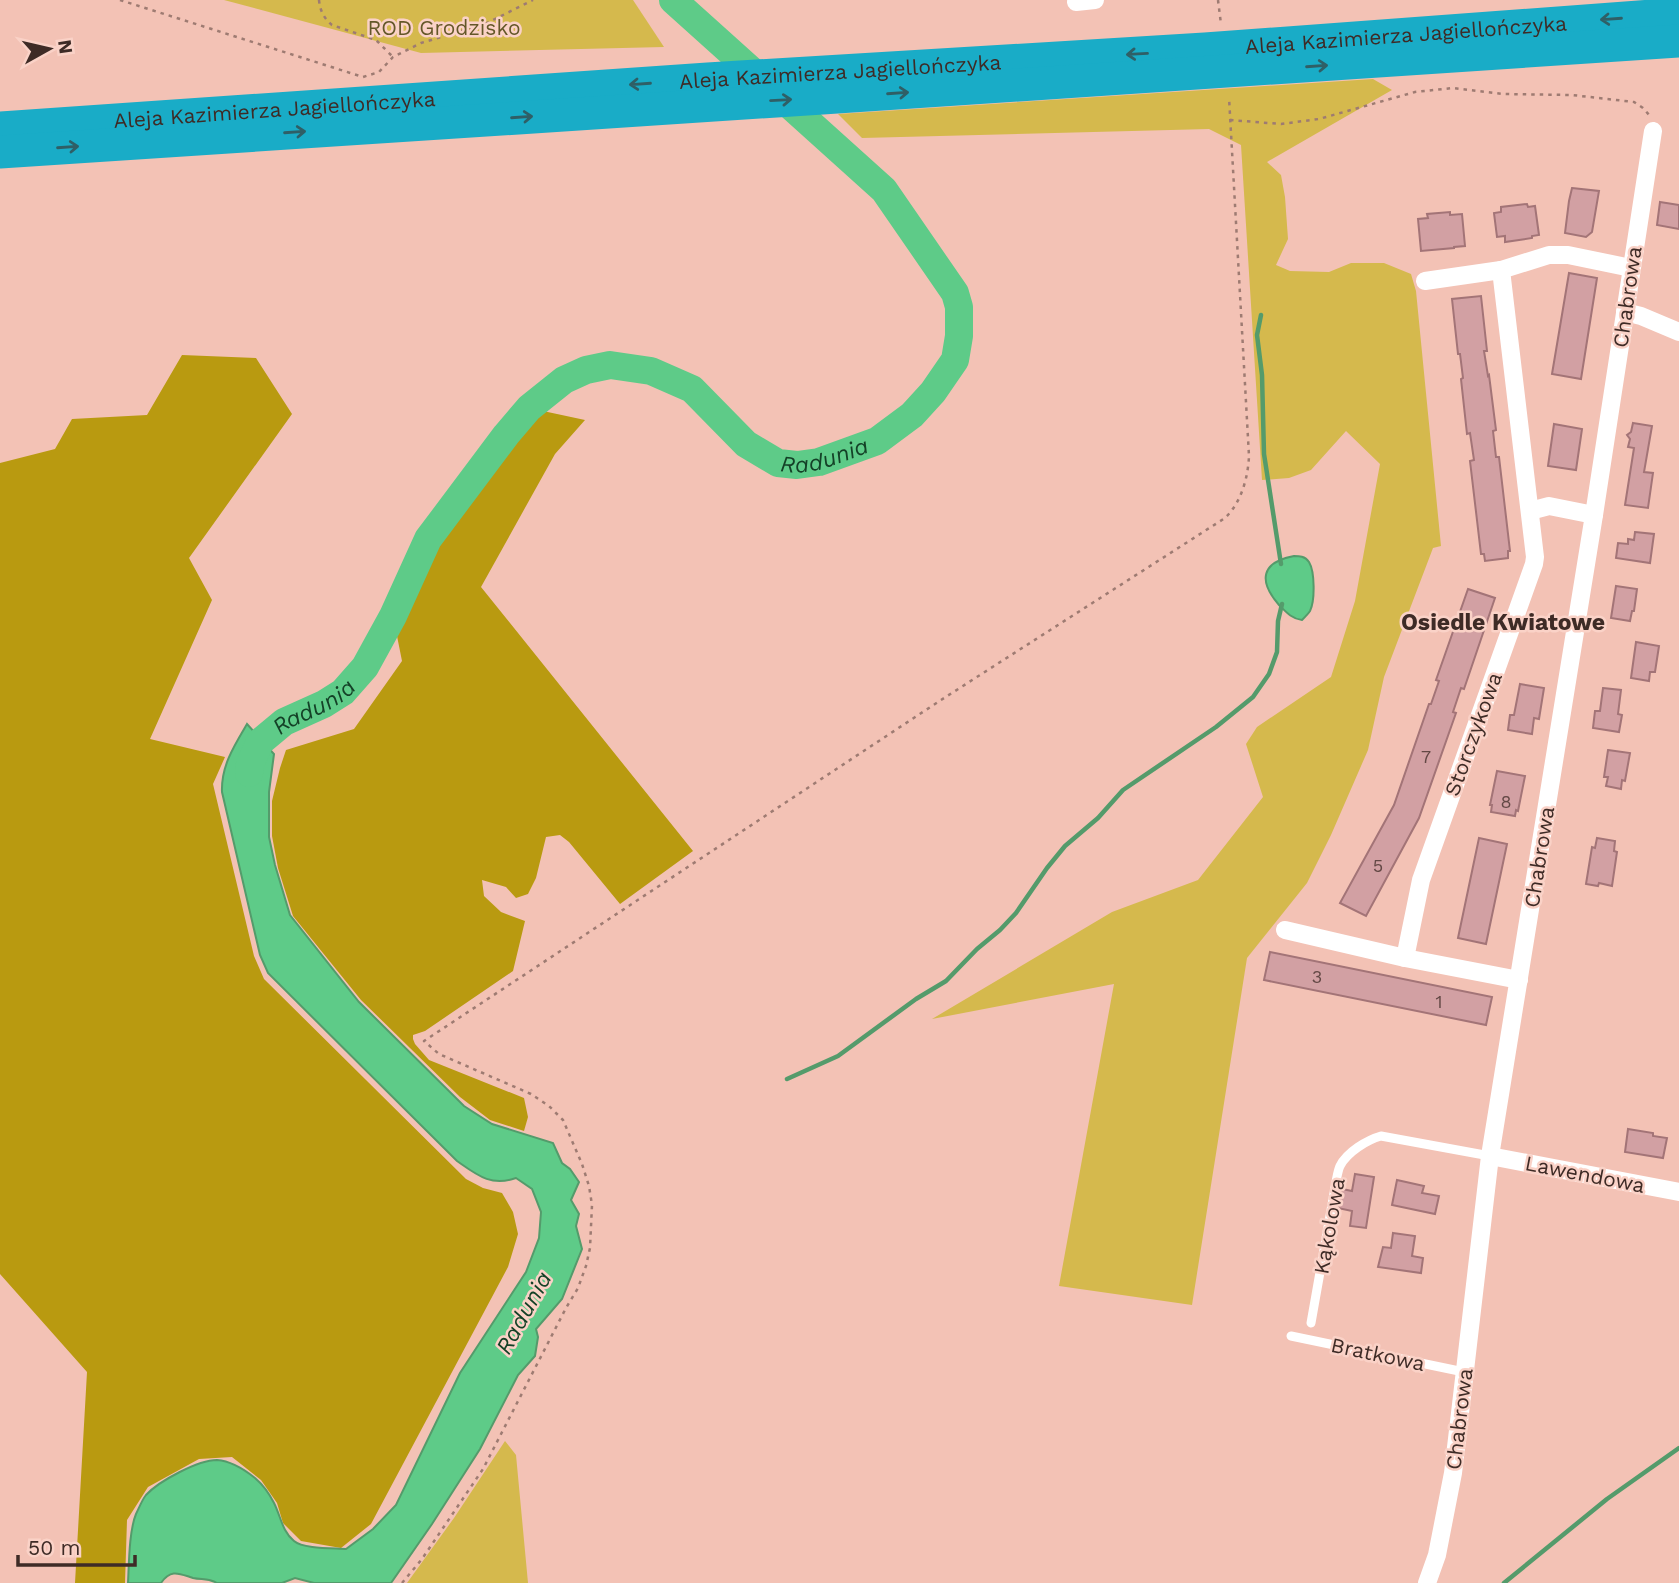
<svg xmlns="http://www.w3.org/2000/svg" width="1679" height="1583" font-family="'Work Sans',sans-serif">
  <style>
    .green { fill: #d5b94d }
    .forest { fill: #b99a10 }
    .water { fill: #5ecb88; stroke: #549b6b; stroke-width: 2 }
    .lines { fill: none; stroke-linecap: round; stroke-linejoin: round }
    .stream { stroke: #549b6b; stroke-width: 4.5 }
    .river { stroke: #5ecb88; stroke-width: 28 }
    .building { fill: #d2a0a3; stroke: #a37477; stroke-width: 2 }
    .path { stroke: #9e7b72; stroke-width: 2.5; stroke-dasharray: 3.5 5; stroke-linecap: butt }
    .lane { stroke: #fff; stroke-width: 9 }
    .street { stroke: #fff; stroke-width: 18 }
    .highway { stroke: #19acc7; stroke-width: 33 }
    .oneway { stroke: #2f5f66 }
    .labels { text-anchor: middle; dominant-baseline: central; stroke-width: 5; stroke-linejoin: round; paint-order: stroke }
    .number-label { font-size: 18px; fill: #634845 }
    .park-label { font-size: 21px; fill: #645728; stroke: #fad2c7 }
    .street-label { font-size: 21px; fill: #3e2b26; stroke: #fad2c7 }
    .water-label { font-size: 23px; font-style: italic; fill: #144127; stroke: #fad2c7 }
    .neighbourhood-label { font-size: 23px; font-weight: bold; fill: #3e2b26; stroke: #fad2c7 }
  </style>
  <rect width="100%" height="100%" fill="#f3c2b5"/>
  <g class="green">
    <path d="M224,0H633L664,47L421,53Z"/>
    <path d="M1373,79L1392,90L1267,162L1281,175L1285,197L1288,239L1276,265L1290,271L1329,272L1351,263H1384L1411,274L1416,291L1441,546L1433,548L1384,677L1368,750L1331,835L1307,883L1247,958L1192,1305L1059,1286L1114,984L932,1019L1112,912L1198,880L1263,797L1246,744L1257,727L1331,677L1355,601L1380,464L1346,431L1311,470L1289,478L1262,480L1241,145L1209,129L862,138L838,114Z"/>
    <path d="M505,1441L516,1455L528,1583H407L454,1518Z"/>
  </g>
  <g class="forest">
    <path d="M182,355L256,358L292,414L189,558L212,600L150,739L225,757L213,784L254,956L264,979L466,1179L483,1188L502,1193L513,1212L518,1234L508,1267L371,1524L341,1548L301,1541L283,1523L277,1503L261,1480L232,1457L199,1459L148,1487L127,1520L125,1583H75L87,1372L0,1274V463L55,449L72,419L147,415Z"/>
    <path d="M529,408L585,420L555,454L481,587L693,851L620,904L569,842L560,835L546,837L536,878L528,894L516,898L506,887L482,880L484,896L501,912L525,921L513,971L425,1031L413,1035V1039L415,1044L429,1060L524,1098L528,1117L524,1131L490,1120L460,1097L361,1000L293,916L278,868L272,836V801L280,768L286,750L354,729L402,661L393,616L428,539L506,435Z"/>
  </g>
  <g class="water">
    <path d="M1294,556C1299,556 1305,556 1309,562C1315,572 1315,601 1310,611C1308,614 1304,618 1302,620C1292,619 1286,612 1279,605C1258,581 1261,562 1294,556Z"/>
    <path d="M247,724L274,754L269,792V837L275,865L290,915L359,1002L464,1106L492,1124L553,1143L562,1163L570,1169L579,1182L571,1200L579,1214L576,1226L582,1249L562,1299L536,1329L538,1337L535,1356L518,1375L480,1449L432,1524L391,1583H314L295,1578L282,1583H217C208,1578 202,1580 193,1578C180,1574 171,1568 161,1583H128C129,1564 129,1531 136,1514C139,1508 142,1500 146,1495C159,1481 198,1460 217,1460C231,1461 245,1470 255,1478C262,1484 270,1495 274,1503C281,1517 282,1531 294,1541C303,1549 334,1548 346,1549L373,1529L396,1505L460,1373L526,1272L539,1238L541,1212L532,1189L516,1178C491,1187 477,1175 457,1161L268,973L260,955L222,792C221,766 234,746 247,724Z"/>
  </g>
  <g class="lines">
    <g class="stream">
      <path d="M1261,315L1257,335L1262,375L1264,454L1281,564"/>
      <path d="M787,1079L838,1056L916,999L946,981L977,949L1000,930L1016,913L1047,868L1065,846L1098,818L1123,790L1216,727L1253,697L1269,674L1277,652L1278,621L1282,604"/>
      <path d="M1504,1583L1607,1499L1679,1448"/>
    </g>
    <path class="river" id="s1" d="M249,773L250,764L260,742L284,722L324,704L343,692L365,667L393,616L428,539L506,435L529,408L564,380L586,370L610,365L651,371L692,389L746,444L778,463L797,465L819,462L877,441L912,415L933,392L955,360L959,336V307L955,293L884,190L673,0"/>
  </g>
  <g class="building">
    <path d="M1572,188L1599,191L1592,232L1586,237L1565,233L1569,201Z"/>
    <path d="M1660,202L1679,205V229L1657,225Z"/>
    <path d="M1527,204L1528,207L1535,206L1539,235L1532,236V238L1505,242V236L1497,237L1494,213L1501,212V207Z"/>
    <path d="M1450,212V215L1462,214L1465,246L1454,247V248L1421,251L1418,219L1428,218L1427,214Z"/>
    <path d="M1569,273L1597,278L1581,379L1552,374Z"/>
    <path d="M1481,296L1487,351H1484L1488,376L1489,375L1496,430L1493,431L1496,457H1499L1510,551H1508V558L1485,561L1484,554H1481L1470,461L1474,460L1470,433L1467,434L1461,379L1463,378L1460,354H1458L1452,299Z"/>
    <path d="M1633,423L1652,426L1644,472L1653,473L1648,508L1625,505L1634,448L1628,447L1630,439L1627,435L1631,432Z"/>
    <path d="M1554,424L1582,429L1576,470L1548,466Z"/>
    <path d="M1635,532L1654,534L1650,563L1616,558L1618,543L1628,544V539L1634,540Z"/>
    <path d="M1616,586L1637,589L1634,611H1632L1630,621L1611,618Z"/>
    <path d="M1468,589L1495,598L1464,689L1461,688L1453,712L1456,713L1419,818L1366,916L1340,903L1394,805L1429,704H1431L1439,681L1436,680Z"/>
    <path d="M1636,642L1659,646L1655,672H1650L1649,681L1631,678Z"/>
    <path d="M1520,684L1544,688L1539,719L1534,718L1532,734L1508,730L1510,715H1514Z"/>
    <path d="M1603,688L1621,690L1618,714L1622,715L1619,732L1593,728L1595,711H1600Z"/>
    <path d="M1608,750L1630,753L1625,781L1622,780L1621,789L1606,786L1608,777H1604Z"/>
    <path d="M1497,771L1525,776L1518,811L1516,810L1515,816L1491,812L1492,805H1490Z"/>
    <path d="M1479,838L1507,844L1486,944L1458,938Z"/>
    <path d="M1597,838L1615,841L1614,851L1617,852L1612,886L1599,883L1598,886L1586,884L1592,847L1595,848Z"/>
    <path d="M1270,952L1492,997L1486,1025L1264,980Z"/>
    <path d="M1628,1129L1653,1133V1136L1667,1138L1663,1158L1625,1152Z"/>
    <path d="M1355,1174L1374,1177L1366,1228L1350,1226L1352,1211L1338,1208L1342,1189L1352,1191Z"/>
    <path d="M1397,1180L1424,1186L1422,1193L1439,1196L1435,1214L1392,1205Z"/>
    <path d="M1393,1233L1415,1236L1412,1256L1423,1258L1421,1273L1378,1267L1383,1247L1391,1248Z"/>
  </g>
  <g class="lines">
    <g class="path">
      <path d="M120,0L363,77L379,72L393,57L421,43L485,24L533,0"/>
      <path d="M319,0C320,11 324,18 332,25L376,40L393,57"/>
      <path d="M1218,0L1221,24"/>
      <path d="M1230,120L1281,124L1319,119L1415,92L1453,88L1503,94L1572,95L1634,102L1643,108L1650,116"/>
      <path d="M402,1583L422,1559L483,1469L566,1308L578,1288L586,1266L590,1248L592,1205L589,1186L582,1164L563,1120L549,1106L531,1094L439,1054L424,1041L941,700L1225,518C1241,503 1248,478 1249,456L1229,97"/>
    </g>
    <g class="lane">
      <path d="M1311,1323L1336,1182C1337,1177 1338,1170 1340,1166C1347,1152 1367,1140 1381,1136L1490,1156"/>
      <path d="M1291,1336L1464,1372"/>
    </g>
    <g class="street">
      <path d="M1076,2L1095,0"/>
      <path d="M1425,281L1501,270L1549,255H1568L1631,268"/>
      <path d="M1625,312L1641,316L1679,332"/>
      <path d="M1530,511L1549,506L1594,515"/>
      <path d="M1285,930L1405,958L1519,980"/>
      <path d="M1405,958L1421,880L1534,564L1535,557L1501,270"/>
      <path d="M1490,1156L1679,1192"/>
      <path d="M1427,1583L1437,1555L1453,1473L1490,1156L1594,515L1653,131"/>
    </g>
    <g class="highway">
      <path id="s2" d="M0,128L708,79L1205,49L1679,14"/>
      <path d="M0,152C560,114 1119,80 1679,41"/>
    </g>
  </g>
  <defs><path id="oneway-shaft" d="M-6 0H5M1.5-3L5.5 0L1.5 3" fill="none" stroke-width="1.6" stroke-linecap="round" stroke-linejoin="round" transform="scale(1.75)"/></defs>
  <g class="oneway">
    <use href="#oneway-shaft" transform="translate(1611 19) rotate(176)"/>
    <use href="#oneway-shaft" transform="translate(1137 54) rotate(177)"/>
    <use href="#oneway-shaft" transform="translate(1317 66) rotate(-4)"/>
    <use href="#oneway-shaft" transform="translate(640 84) rotate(176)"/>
    <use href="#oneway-shaft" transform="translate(898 93) rotate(-4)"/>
    <use href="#oneway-shaft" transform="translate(781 100) rotate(-3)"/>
    <use href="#oneway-shaft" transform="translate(522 117) rotate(-4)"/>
    <use href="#oneway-shaft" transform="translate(295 132) rotate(-4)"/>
    <use href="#oneway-shaft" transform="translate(68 147) rotate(-4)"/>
  </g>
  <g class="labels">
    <g class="number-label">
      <text x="1426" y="756">7</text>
      <text x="1506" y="801">8</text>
      <text x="1378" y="865">5</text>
      <text x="1317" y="976">3</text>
      <text x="1439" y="1001">1</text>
    </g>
    <g class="park-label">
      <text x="444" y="27">ROD Grodzisko</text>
    </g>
    <g class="street-label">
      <text stroke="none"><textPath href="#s2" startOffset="1409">Aleja Kazimierza Jagiellończyka</textPath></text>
      <text stroke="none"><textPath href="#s2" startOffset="842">Aleja Kazimierza Jagiellończyka</textPath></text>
      <text stroke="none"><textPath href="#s2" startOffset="275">Aleja Kazimierza Jagiellończyka</textPath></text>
      <text transform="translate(1627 297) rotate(-82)">Chabrowa</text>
      <text transform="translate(1473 734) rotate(-70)">Storczykowa</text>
      <text transform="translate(1539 857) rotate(-81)">Chabrowa</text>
      <text transform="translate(1585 1174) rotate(11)">Lawendowa</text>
      <text transform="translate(1329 1226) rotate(-80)">Kąkolowa</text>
      <text transform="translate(1378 1354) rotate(12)">Bratkowa</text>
      <text transform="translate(1459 1419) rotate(-83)">Chabrowa</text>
    </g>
    <g class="water-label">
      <text stroke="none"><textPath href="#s1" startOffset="814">Radunia</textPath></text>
      <text stroke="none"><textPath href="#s1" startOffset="98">Radunia</textPath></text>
      <text transform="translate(524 1313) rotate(-61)">Radunia</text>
    </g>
    <g class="neighbourhood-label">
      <text x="1503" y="622">Osiedle Kwiatowe</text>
    </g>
  </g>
  <g transform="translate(49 49) rotate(82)" stroke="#fad2c7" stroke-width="5" paint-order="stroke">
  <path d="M0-5L12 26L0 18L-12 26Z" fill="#3e2b26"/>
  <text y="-10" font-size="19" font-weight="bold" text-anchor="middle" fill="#3e2b26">N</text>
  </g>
  <path d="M18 1555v10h117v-10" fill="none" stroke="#3e2b26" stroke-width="3.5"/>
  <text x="28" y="1555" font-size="21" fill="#3e2b26" stroke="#fad2c7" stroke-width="5" paint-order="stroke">50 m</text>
</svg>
